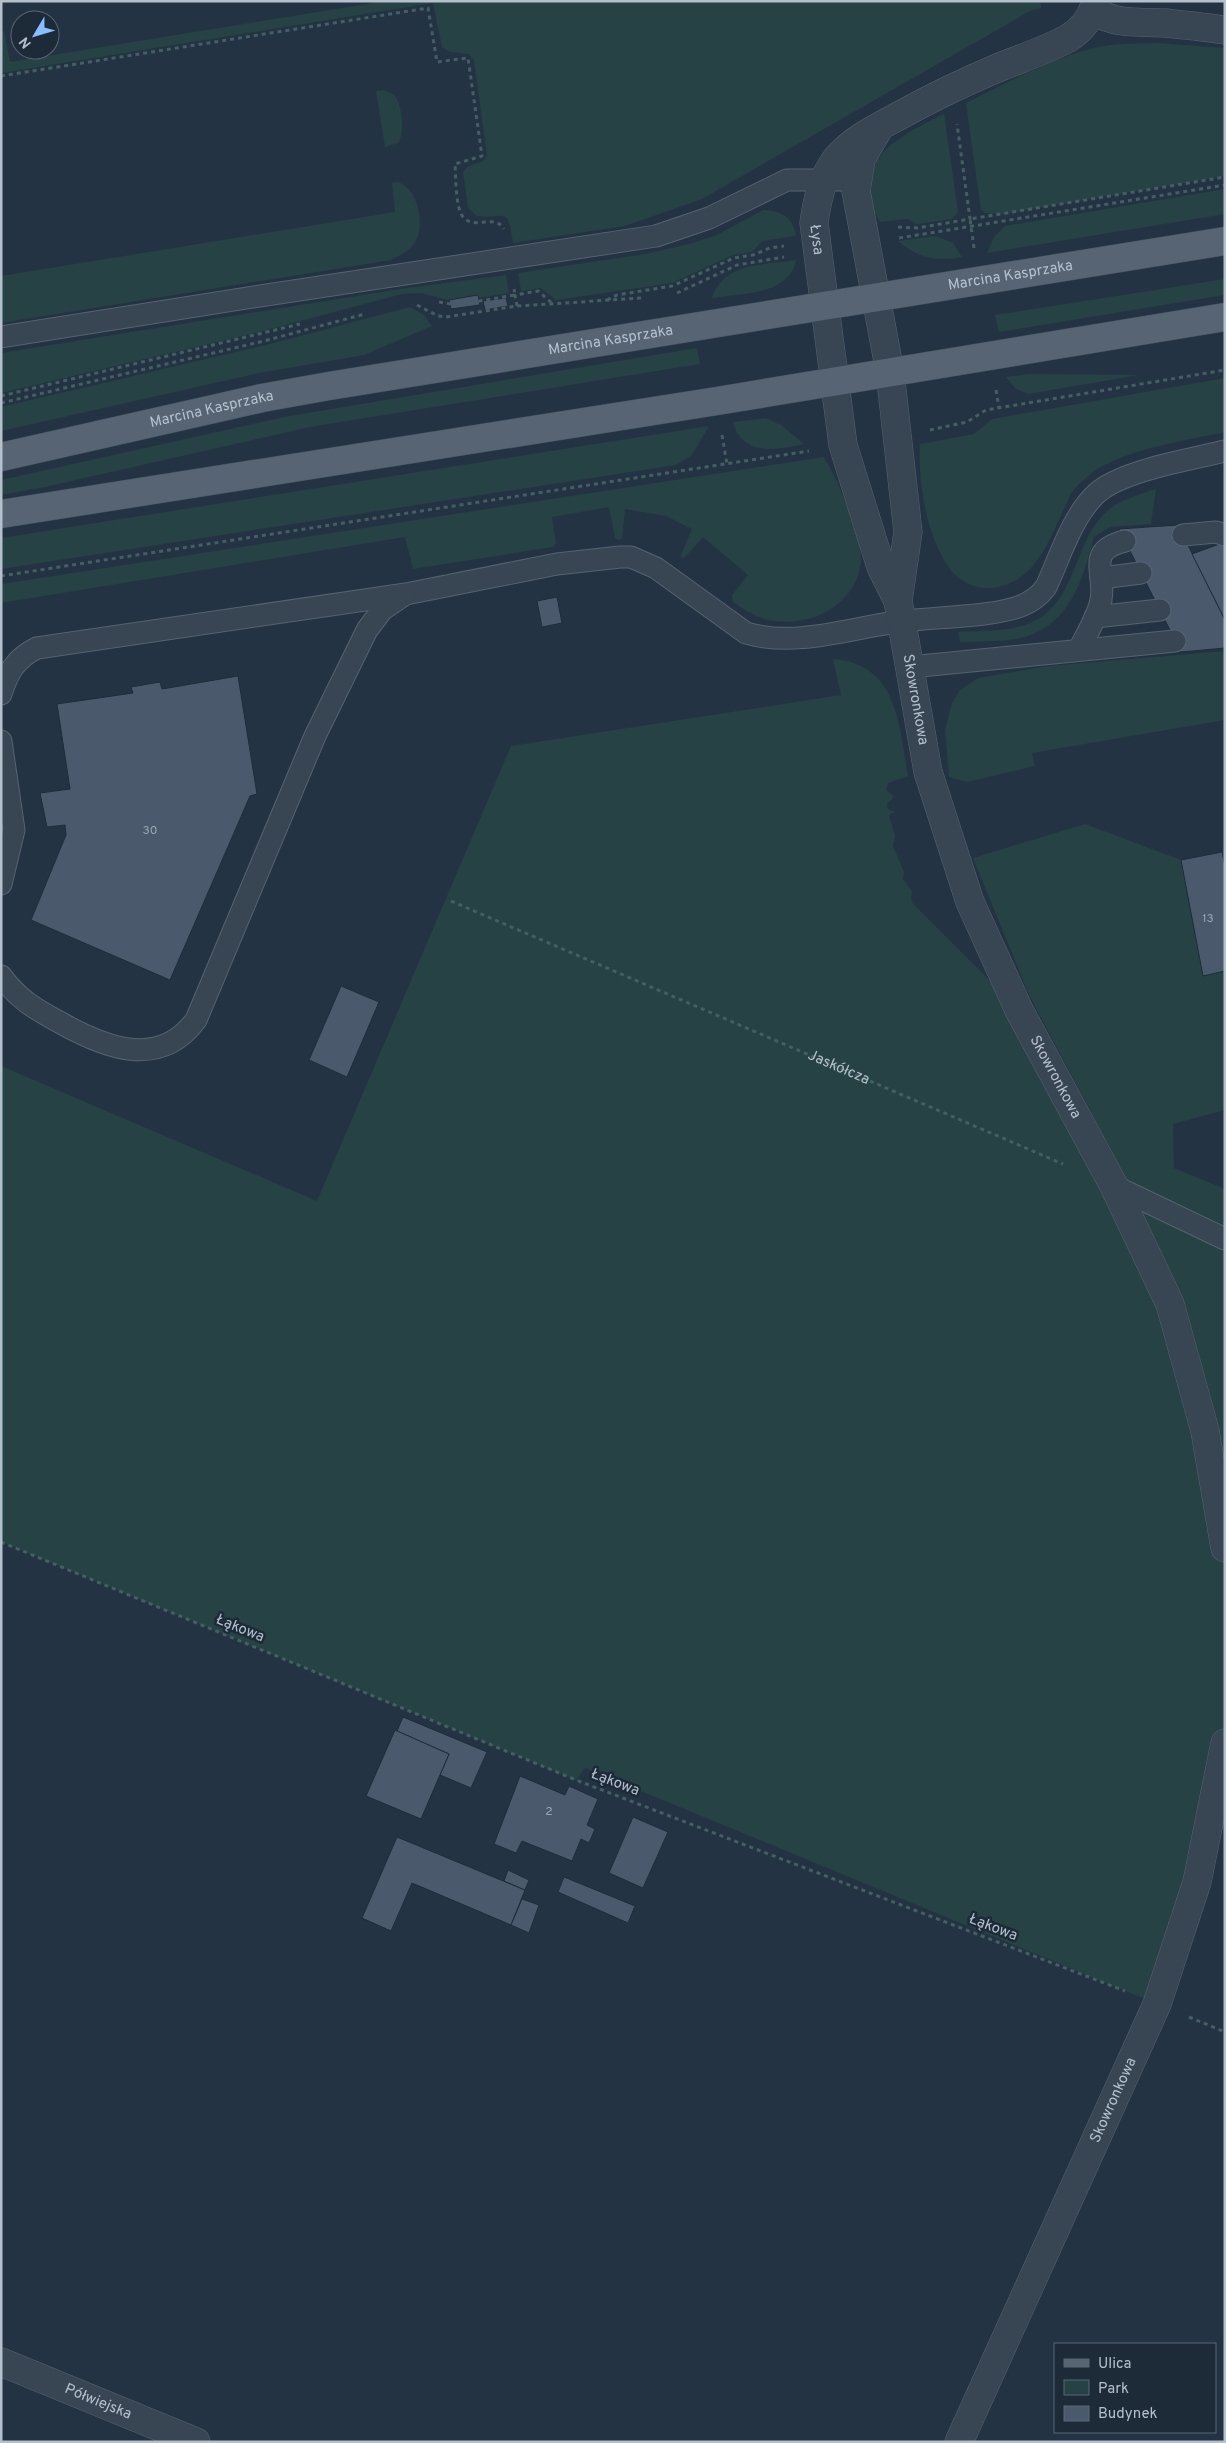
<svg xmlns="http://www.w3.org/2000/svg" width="1226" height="2443" font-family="Overpass,sans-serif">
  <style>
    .green { fill: #264244 }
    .building { fill: #4a5a6c; stroke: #1f2c3a }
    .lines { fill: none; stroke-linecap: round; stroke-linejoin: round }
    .service-casing { stroke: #566370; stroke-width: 23 }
    .minor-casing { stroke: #566370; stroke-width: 29 }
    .primary-casing { stroke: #424e5c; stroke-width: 29 }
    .path { stroke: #445f61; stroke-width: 3; stroke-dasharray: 4 4; stroke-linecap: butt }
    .service { stroke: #384553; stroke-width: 21 }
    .minor { stroke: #384553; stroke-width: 28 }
    .primary { stroke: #566473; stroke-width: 28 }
    .labels { text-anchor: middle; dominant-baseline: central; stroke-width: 5; stroke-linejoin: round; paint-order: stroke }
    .number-label { font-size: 12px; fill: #9aa6b5 }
    .street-label { font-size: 15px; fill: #b5c0cd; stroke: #1d2a38 }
  </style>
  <rect width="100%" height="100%" fill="#243343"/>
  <g class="green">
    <path d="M385,1H1040L1041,8L1030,11L702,199L625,226L513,243C507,203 506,220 477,216L468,208L463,172L467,167L484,161L487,155L474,61L469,54L450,52L442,47L433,3L1,73V32L4,31L10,62Z"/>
    <path d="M1156,43L1225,48V176L1003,214L985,213L981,210L966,103C1004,84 1044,62 1086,50C1108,43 1133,44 1156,43Z"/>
    <path d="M383,90C388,92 394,93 397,99C402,110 405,133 398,143L385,147L376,91Z"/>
    <path d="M944,114L958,212L952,219L917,224L907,219L880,222C847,161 899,136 944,114Z"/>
    <path d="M398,182C419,190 426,226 414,244C408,252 400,255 391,260L1,323V276L395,212L392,183Z"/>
    <path d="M1225,189V214L987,253L994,237L1005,226Z"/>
    <path d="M763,210C780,210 794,218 796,236L762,241L752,252L733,255L672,283L556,300L541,288L521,291L518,273L645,254L689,244L717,235Z"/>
    <path d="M935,236L953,243L962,257C939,262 917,258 898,241Z"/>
    <path d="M796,260C790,295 740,294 712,298C723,262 765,265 796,260Z"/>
    <path d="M506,275L509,293L455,302L421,293L402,294L259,332L1,393V353L400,289Z"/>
    <path d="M1225,279V295L999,332L995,315Z"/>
    <path d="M410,307L424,315L432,326L364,355L259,373L1,431V407L266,345Z"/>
    <path d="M697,348L700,364L310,427L45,487L1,495V480L284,417Z"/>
    <path d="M1029,374L1139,375L1028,394L1016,389L1006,377Z"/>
    <path d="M1225,378V432C1184,441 1138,447 1101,467C1092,472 1081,482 1074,489C1070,494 1067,503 1064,509C1048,543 1034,584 991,588C974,589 960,582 949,568C926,534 918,483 920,444L974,434L992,419Z"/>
    <path d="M765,418L781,425L804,444C778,450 742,457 733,422Z"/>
    <path d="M709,426L691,456L676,465L1,569V538Z"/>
    <path d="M824,457C837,479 859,528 861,553C863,600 816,627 774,621C758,619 745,610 733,602L732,595L748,575L703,537L684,558L680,557L692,529L666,516L625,509L622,539L618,540L615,538L609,507L552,517L556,543L553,547L413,569L405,537L1,603V584Z"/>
    <path d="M1156,489L1151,524L1110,527L1094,537C1083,578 1071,623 1025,637C1009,642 977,641 960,642L958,632C981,630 1009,632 1030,623C1077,604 1073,541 1107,511C1122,499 1138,495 1156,489Z"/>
    <path d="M1225,651V720L1032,753L1035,766L967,782L949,777L945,730L952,703L960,690L978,678L1048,666Z"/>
    <path d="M833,659C898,664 899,725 908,776L888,783L886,790L894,796C891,802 885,801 888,809L895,812L889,815L895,836L893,846L904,872L903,879L912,891L911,898L913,904L1019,1010L1136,1197L1029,995L973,858L1085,824L1181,860L1203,975L1225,971V1110L1173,1124L1174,1168L1225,1189V1743L1157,2004L585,1768L576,1780L1,1542V1066L317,1201L511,746L841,695Z"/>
  </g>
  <g class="building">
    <path d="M478,295L480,305L451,309L449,300Z"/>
    <path d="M506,298L508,306L485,310L483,301Z"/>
    <path d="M1178,525L1225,620V648L1181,652L1119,529Z"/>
    <path d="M1225,542V617L1224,618L1192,554Z"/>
    <path d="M557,597L562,623L542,627L537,601Z"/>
    <path d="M238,676L257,794L250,796L170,980L31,920L66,835L65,825L47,827L40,793L70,789L57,704L133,693L131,687L160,682L162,689Z"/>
    <path d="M1222,852L1225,867V971L1203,976L1181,860Z"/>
    <path d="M341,986L379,1002L347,1077L309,1060Z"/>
    <path d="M403,1717L487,1752L471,1788L440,1775L449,1754L397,1731Z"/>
    <path d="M395,1730L449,1754L421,1819L366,1796Z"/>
    <path d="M520,1776L565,1795L569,1786L598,1799L587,1825L595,1829L589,1843L581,1839L572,1861L522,1841L516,1853L494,1844Z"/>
    <path d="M633,1817L668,1832L643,1888L609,1873Z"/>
    <path d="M397,1837L525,1890L511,1925L412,1883L391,1931L362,1918Z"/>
    <path d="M508,1870L529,1880L525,1890L504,1881Z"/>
    <path d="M564,1877L635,1906L628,1923L558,1892Z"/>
    <path d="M522,1899L539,1905L529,1933L511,1925Z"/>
  </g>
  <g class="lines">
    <defs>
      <g id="service">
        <path d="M1,337L247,298L656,236L709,218L787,180H856"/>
        <path d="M1183,535L1216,532L1225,535"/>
        <path d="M1101,578L1141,573"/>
        <path d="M1095,617L1160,610"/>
        <path d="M1079,650C1086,634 1098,617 1101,600C1106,571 1085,551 1125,541"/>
        <path d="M910,667L1175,641"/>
        <path d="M1,694C8,672 16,658 37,648L406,594L557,564L620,557H631L656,568L746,633C797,648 853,627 904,621C937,617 985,617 1015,608C1028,604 1038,598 1046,587C1060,557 1072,516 1097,493C1123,470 1190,460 1225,451"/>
        <path d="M1,741L14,830L1,884"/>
        <path d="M1,976C19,1000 35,1009 61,1023C104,1047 159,1070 196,1020L315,736L367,630L382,610L404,595"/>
        <path d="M1114,1186L1225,1239"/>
      </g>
      <g id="minor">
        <path id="s2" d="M1096,1C1092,17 1081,31 1067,39C1046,50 1022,58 1000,67C964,82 929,99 895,118C874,129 851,141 836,159C822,178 817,200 814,223L843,445L881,567L898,601L928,772L970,902L1019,1010L1114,1186L1170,1304L1205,1431L1225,1548"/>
        <path d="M1093,11C1122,26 1136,21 1166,23C1185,25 1205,27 1225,30"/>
        <path d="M878,130L861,159L856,191L890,372L908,532L898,601"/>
        <path id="s3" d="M1,2362L196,2442"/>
        <path id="s4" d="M959,2442L1157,2004L1197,1882L1225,1743"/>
      </g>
      <g id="primary">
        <path id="s5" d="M1,457L262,398L329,386L1225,241"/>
        <path d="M1,514L717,401L1225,317"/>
      </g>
    </defs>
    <use href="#service" class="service-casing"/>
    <use href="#minor" class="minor-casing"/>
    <use href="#primary" class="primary-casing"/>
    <g class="path">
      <path d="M1,76L428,8L437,62L468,58L482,156L455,164C456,177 455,209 464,218C476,230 494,213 504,229"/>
      <path d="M898,227L917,228L970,219L957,124"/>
      <path d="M899,238L1225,185"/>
      <path d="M974,248L970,219L1225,177"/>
      <path d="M677,293L737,265L784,257"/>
      <path d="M607,300L617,295L672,286L734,258L753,255L770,248L784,246"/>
      <path d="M439,302L456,305L515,295L514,289"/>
      <path d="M417,305L438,316L446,317L517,306L642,298"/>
      <path d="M517,306L515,295L538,291L553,304"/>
      <path d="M996,390L999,408"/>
      <path d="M1,396L300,324"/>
      <path d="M1,403L264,341L365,314"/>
      <path d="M930,430L967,422L986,410L1225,370"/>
      <path d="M722,435L727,464"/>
      <path d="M1,576L809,451"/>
      <path id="s1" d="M451,901L1063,1164"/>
      <path d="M1,1542L576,1780L1125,1991"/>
      <path d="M1189,2017L1225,2032"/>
    </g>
    <use href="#service" class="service"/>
    <use href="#minor" class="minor"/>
    <use href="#primary" class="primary"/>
  </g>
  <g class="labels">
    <g class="number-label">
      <text x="150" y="831">30</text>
      <text x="1208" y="919">13</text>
      <text x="549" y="1812">2</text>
    </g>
    <g class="street-label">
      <text stroke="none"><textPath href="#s2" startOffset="396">Łysa</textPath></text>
      <text stroke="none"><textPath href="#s5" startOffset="1026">Marcina Kasprzaka</textPath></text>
      <text stroke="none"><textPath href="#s5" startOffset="621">Marcina Kasprzaka</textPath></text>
      <text stroke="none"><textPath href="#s5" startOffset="216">Marcina Kasprzaka</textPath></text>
      <text stroke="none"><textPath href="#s2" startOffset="869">Skowronkowa</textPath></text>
      <text stroke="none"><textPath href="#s1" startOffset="422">Jaskółcza</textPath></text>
      <text stroke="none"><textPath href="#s2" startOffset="1274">Skowronkowa</textPath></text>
      <text transform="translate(240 1629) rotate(22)">Łąkowa</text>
      <text transform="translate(615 1783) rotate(21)">Łąkowa</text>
      <text transform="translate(993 1928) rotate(21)">Łąkowa</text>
      <text stroke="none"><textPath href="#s4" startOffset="375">Skowronkowa</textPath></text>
      <text stroke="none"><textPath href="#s3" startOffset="105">Półwiejska</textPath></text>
    </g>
  </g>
  <rect width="1226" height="2443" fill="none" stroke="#b5c0cd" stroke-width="5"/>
  <rect x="1054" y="2343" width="162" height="90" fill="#1d2a38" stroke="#5a6674"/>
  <rect x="1064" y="2359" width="25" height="8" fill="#566473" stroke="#5a6674"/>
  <text x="1098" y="2368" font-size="15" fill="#b5c0cd">Ulica</text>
  <rect x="1064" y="2380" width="25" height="15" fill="#264244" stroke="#5a6674"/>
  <text x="1098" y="2393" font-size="15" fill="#b5c0cd">Park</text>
  <rect x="1064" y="2406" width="25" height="15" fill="#4a5a6c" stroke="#5a6674"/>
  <text x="1098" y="2418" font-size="15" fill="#b5c0cd">Budynek</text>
  <g transform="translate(35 35) rotate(232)"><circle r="24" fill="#1d2a38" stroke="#5a6674"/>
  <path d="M0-4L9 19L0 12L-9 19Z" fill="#88bdff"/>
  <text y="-8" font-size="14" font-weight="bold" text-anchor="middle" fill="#b5c0cd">N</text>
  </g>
</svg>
